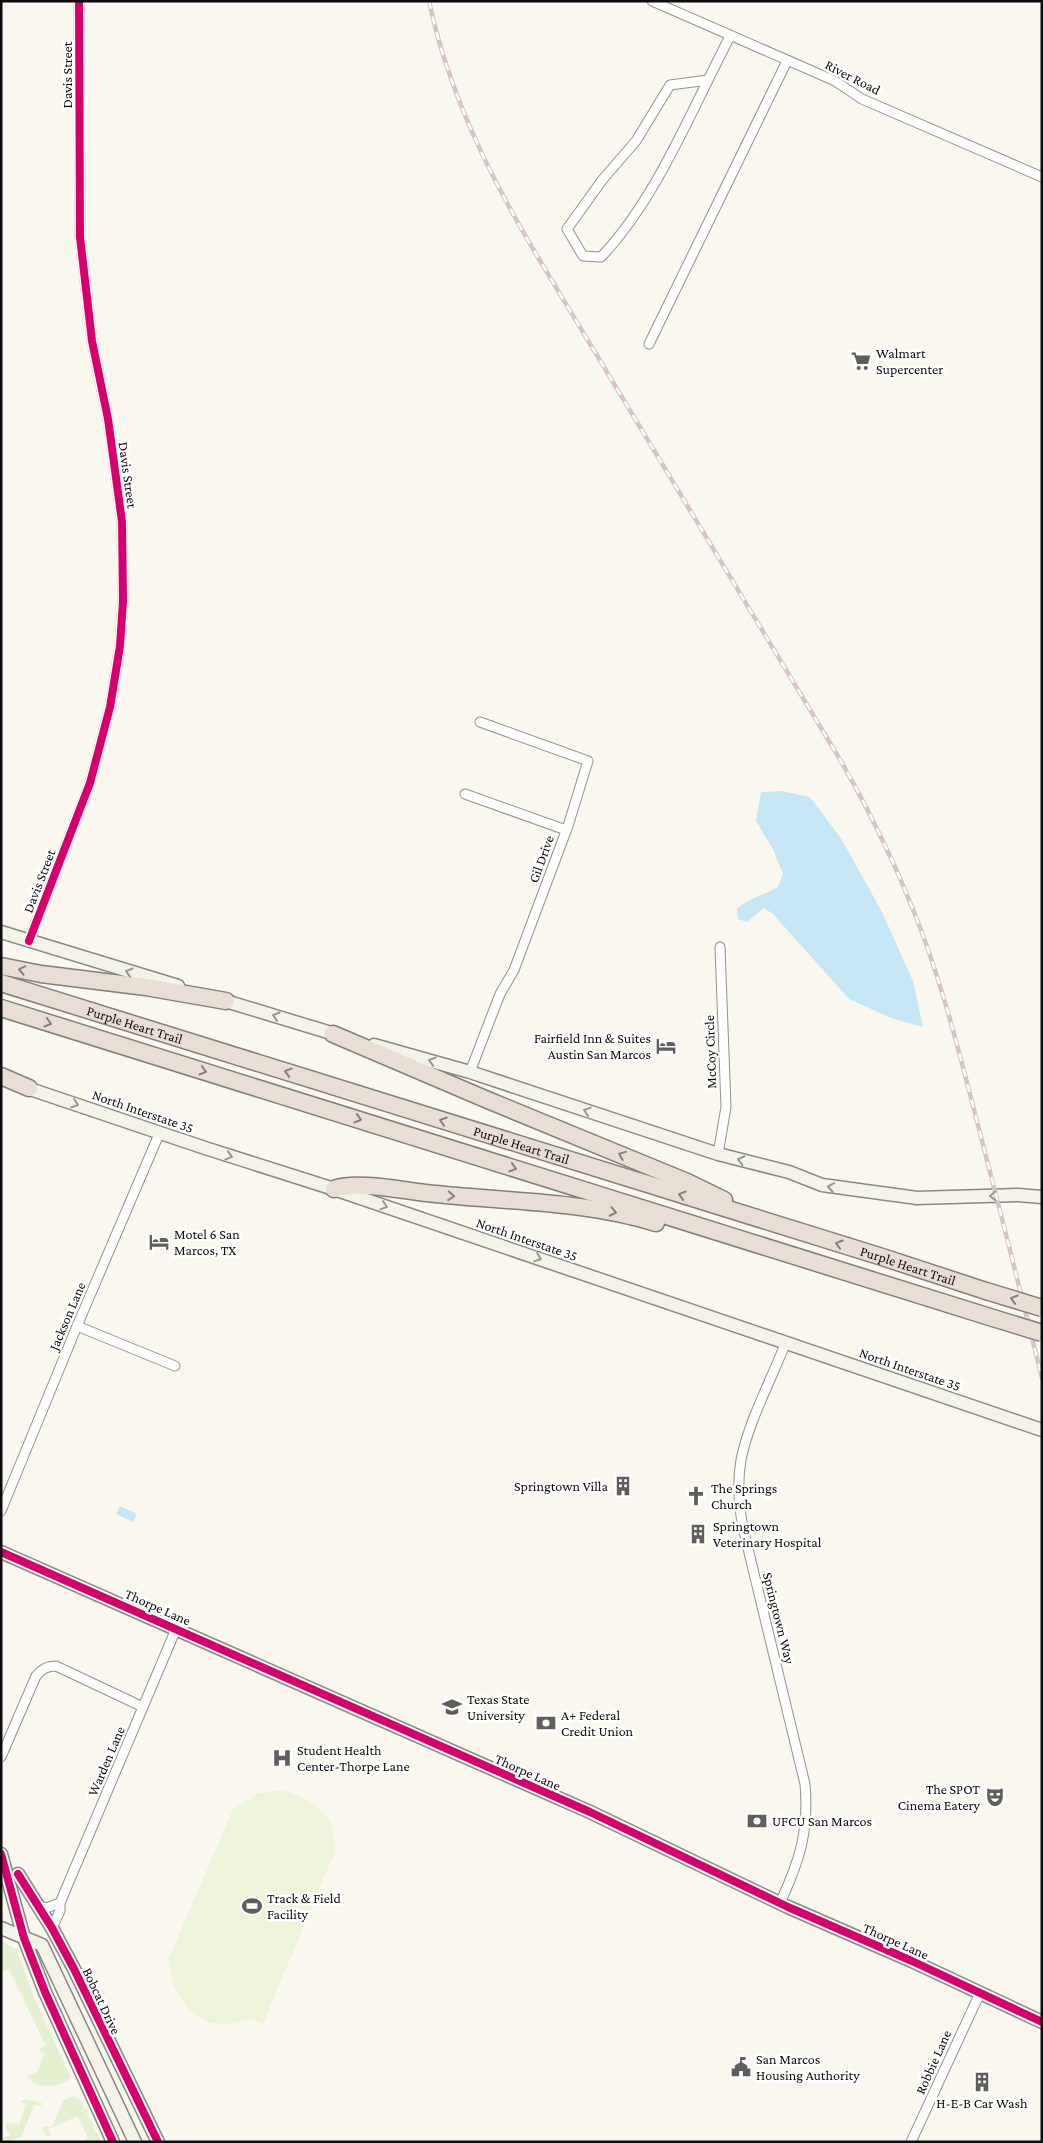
<svg xmlns="http://www.w3.org/2000/svg" width="1043" height="2143" font-family="'Crimson Pro',serif">
  <style>
    .green { fill: #e4f0cf }
    .pitch { fill: #edf4d8 }
    .water { fill: #c5e6f5 }
    .lines { fill: none; stroke-linecap: round; stroke-linejoin: round }
    .street-casing { stroke: #93928e; stroke-width: 11 }
    .secondary-casing { stroke: #8a8885; stroke-width: 15 }
    .highway-casing { stroke: #807f7c; stroke-width: 19 }
    .street { stroke: #fefefd; stroke-width: 9 }
    .secondary { stroke: #f4f3e8; stroke-width: 12 }
    .highway { stroke: #e9ded4; stroke-width: 16 }
    .rail-casing { stroke: #d7c3c4; stroke-width: 4.5 }
    .rail { stroke: #fff; stroke-width: 2.5; stroke-dasharray: 8; stroke-linecap: butt }
    .highway-bridge-casing { stroke: #807f7c; stroke-width: 19; stroke-linecap: butt }
    .highway-bridge { stroke: #e9ded4; stroke-width: 16 }
    .cycleway-casing { stroke: #fff; stroke-width: 11 }
    .cycleway { stroke: #d6006c; stroke-width: 8 }
    .oneway { stroke: #86807a }
    .oneway2 { stroke: #979790 }
    .labels { text-anchor: middle; dominant-baseline: central; stroke-width: 5; stroke-linejoin: round; paint-order: stroke }
    .street-label { font-size: 14px; fill: #0c0c0c; stroke: #fff }
    .poi-label { font-size: 14px; fill: #0c0c0c; stroke: #fff; text-anchor: start }
  </style>
  <rect width="100%" height="100%" fill="#faf7ef"/>
  <g class="green">
    <path d="M1,1940L17,1950L33,1995L71,2078C58,2088 37,2090 26,2076L37,2072L45,2053L38,2049L46,2046L9,1969L1,1971Z"/>
    <path d="M74,2096L81,2101L101,2142H81L88,2138L78,2116L48,2129L51,2136H46L42,2128L46,2126L52,2127L63,2100Z"/>
    <path d="M25,2099L42,2103L41,2106L34,2105L21,2138L19,2137L8,2142H1V2139L10,2135L5,2126L10,2122L19,2125L26,2104L20,2102Z"/>
  </g>
  <path class="pitch" d="M281,1790C301,1795 321,1805 331,1824C334,1832 334,1844 335,1851L263,2024L251,2019L226,2025L207,2022L188,2009L174,1988L168,1960L233,1809L257,1794Z"/>
  <g class="water">
    <path d="M781,791L810,797L842,840L881,910L913,981L923,1027L891,1018L849,999L773,914L764,908L747,922L738,919L737,909C746,900 766,894 778,887L783,874L773,849L756,821L761,792Z"/>
    <path d="M120,1506L137,1514L133,1522L116,1514Z"/>
  </g>
  <g class="lines">
    <defs>
      <g id="street">
        <path d="M652,1L835,81L862,99L1042,177"/>
        <path d="M708,80C679,139 647,209 601,257L583,256L567,229L603,179L636,141L670,85Z"/>
        <path d="M708,80L730,36"/>
        <path d="M649,344L787,61"/>
        <path d="M465,794L566,830"/>
        <path d="M29,941L90,783L110,707L120,646L123,601L122,522L108,419L92,341L80,237L79,1"/>
        <path d="M470,1072L500,994L514,970L568,826L588,761L480,722"/>
        <path d="M718,1154L726,1107L720,947"/>
        <path d="M77,1326L175,1366"/>
        <path d="M1,1511L77,1326L160,1132"/>
        <path d="M1,1757L36,1676C42,1669 47,1666 56,1666L143,1707"/>
        <path d="M780,1903C800,1860 809,1831 805,1784L744,1532C739,1509 737,1483 741,1460C748,1423 772,1378 786,1342"/>
        <path d="M37,1905L46,1908L60,1903"/>
        <path d="M52,1928L60,1911V1903L176,1629"/>
        <path d="M911,2142L980,1993"/>
      </g>
      <g id="secondary">
        <path d="M1,932L178,986"/>
        <path d="M219,999L341,1036"/>
        <path d="M374,1045L470,1072L718,1154L789,1172L822,1185L917,1198L1018,1195L1042,1197"/>
        <path d="M21,1086L205,1148L334,1189L1042,1430"/>
        <path d="M1,1552L590,1812L788,1907L912,1961L1042,2022"/>
        <path d="M1,1854L24,1938L45,1992L113,2142"/>
        <path d="M18,1874L52,1928L74,1969L158,2142"/>
        <path d="M1,1928L42,1945L135,2142"/>
      </g>
      <g id="highway">
        <path d="M1,966L41,974L146,987L226,1001"/>
        <path id="s1" d="M1,983L879,1256L986,1291"/>
        <path d="M1,1008L993,1318"/>
        <path d="M333,1034L490,1101L687,1182L724,1200"/>
        <path d="M1,1076L29,1088"/>
        <path d="M334,1189C356,1180 410,1192 436,1194C510,1202 584,1201 656,1223"/>
      </g>
    </defs>
    <use href="#street" class="street-casing"/>
    <use href="#secondary" class="secondary-casing"/>
    <use href="#highway" class="highway-casing"/>
    <use href="#street" class="street"/>
    <use href="#secondary" class="secondary"/>
    <use href="#highway" class="highway"/>
    <defs>
      <path id="rail" d="M429,1C448,91 489,175 536,254L842,763C873,817 899,872 921,930C946,997 963,1067 981,1137C1002,1217 1022,1298 1042,1378"/>
    </defs>
    <use href="#rail" class="rail-casing"/>
    <use href="#rail" class="rail"/>
    <defs>
      <g id="highway-bridge">
        <path d="M986,1291L1042,1308"/>
        <path d="M993,1318L1042,1333"/>
      </g>
    </defs>
    <use href="#highway-bridge" class="highway-bridge-casing"/>
    <use href="#highway-bridge" class="highway-bridge"/>
    <defs>
      <g id="cycleway">
        <path d="M29,941L90,783L110,707L120,646L123,601L122,522L108,419L92,341L80,237L79,1"/>
        <path d="M1,1552L590,1812L788,1907L912,1961L1042,2022"/>
        <path d="M1,1854L24,1938L45,1992L113,2142"/>
        <path d="M18,1874L52,1928L74,1969L158,2142"/>
      </g>
    </defs>
    <use href="#cycleway" class="cycleway-casing"/>
    <use href="#cycleway" class="cycleway"/>
  </g>
  <defs><path id="oneway-chevron" d="M-2-3.5L2.5 0L-2 3.5" fill="none" stroke-width="1.6" stroke-linecap="round" stroke-linejoin="round" transform="scale(1.25)"/></defs>
  <g class="oneway">
    <use href="#oneway-chevron" transform="translate(22 970) rotate(-169)"/>
    <use href="#oneway-chevron" transform="translate(48 1023) rotate(17)"/>
    <use href="#oneway-chevron" transform="translate(203 1071) rotate(17)"/>
    <use href="#oneway-chevron" transform="translate(288 1072) rotate(-163)"/>
    <use href="#oneway-chevron" transform="translate(358 1119) rotate(17)"/>
    <use href="#oneway-chevron" transform="translate(443 1121) rotate(-163)"/>
    <use href="#oneway-chevron" transform="translate(622 1155) rotate(-158)"/>
    <use href="#oneway-chevron" transform="translate(513 1168) rotate(17)"/>
    <use href="#oneway-chevron" transform="translate(682 1195) rotate(-163)"/>
    <use href="#oneway-chevron" transform="translate(451 1196) rotate(4)"/>
    <use href="#oneway-chevron" transform="translate(613 1212) rotate(12)"/>
    <use href="#oneway-chevron" transform="translate(839 1244) rotate(-163)"/>
    <use href="#oneway-chevron" transform="translate(1014 1299) rotate(-163)"/>
  </g>
  <g class="oneway2">
    <use href="#oneway-chevron" transform="translate(129 972) rotate(-163)"/>
    <use href="#oneway-chevron" transform="translate(276 1016) rotate(-163)"/>
    <use href="#oneway-chevron" transform="translate(432 1061) rotate(-164)"/>
    <use href="#oneway-chevron" transform="translate(75 1104) rotate(19)"/>
    <use href="#oneway-chevron" transform="translate(587 1111) rotate(-162)"/>
    <use href="#oneway-chevron" transform="translate(229 1156) rotate(17)"/>
    <use href="#oneway-chevron" transform="translate(741 1160) rotate(-166)"/>
    <use href="#oneway-chevron" transform="translate(831 1187) rotate(-170)"/>
    <use href="#oneway-chevron" transform="translate(993 1196) rotate(179)"/>
    <use href="#oneway-chevron" transform="translate(384 1206) rotate(19)"/>
    <use href="#oneway-chevron" transform="translate(538 1258) rotate(19)"/>
  </g>
  <defs>
    <symbol id="supermarket-bare" viewBox="-9 -9 18 18"><path d="M-6-5.5h2.5l.6 2H6L4.5 2H-2.5L-4.4-4H-6ZM-1.5 3.2a1.3 1.3 0 1 0 .1 0ZM3 3.2a1.3 1.3 0 1 0 .1 0Z" fill="#5f5e5b" stroke="#fff" stroke-width="2.5" paint-order="stroke"/></symbol>
    <symbol id="hotel-bare" viewBox="-9 -9 18 18"><path d="M-6-4.5h1.5V1H6V5H4.5V3h-9V5H-6ZM-4 0a1.8 1.8 0 1 1 3.6 0ZM.5 0V-2.5h3Q6-2.5 6 0Z" fill="#5f5e5b" stroke="#fff" stroke-width="2.5" paint-order="stroke"/></symbol>
    <symbol id="building-bare" viewBox="-9 -9 18 18"><path d="M-4-6H4V6H1V3H-1V6H-4ZM-2.5-4.3h1.7v1.8h-1.7ZM.8-4.3h1.7v1.8H.8ZM-2.5-1h1.7V.8h-1.7ZM.8-1h1.7V.8H.8Z" fill="#5f5e5b" stroke="#fff" stroke-width="2.5" paint-order="stroke"/></symbol>
    <symbol id="church-bare" viewBox="-9 -9 18 18"><path d="M-1.2-6h2.4v3.5h3.3v2.4h-3.3V6h-2.4V-.1h-3.3v-2.4h3.3Z" fill="#5f5e5b" stroke="#fff" stroke-width="2.5" paint-order="stroke"/></symbol>
    <symbol id="university-bare" viewBox="-9 -9 18 18"><path d="M0-5L7-2L0 1L-7-2ZM-4 1L0 2.5L4 1V4Q0 6-4 4Z" fill="#5f5e5b" stroke="#fff" stroke-width="2.5" paint-order="stroke"/></symbol>
    <symbol id="bank-bare" viewBox="-9 -9 18 18"><path d="M-6-4H6V4H-6ZM0-2.3a2.3 2.3 0 1 0 0 4.6a2.3 2.3 0 1 0 0-4.6Z" fill="#5f5e5b" stroke="#fff" stroke-width="2.5" paint-order="stroke"/></symbol>
    <symbol id="hospital-bare" viewBox="-9 -9 18 18"><path d="M-5-5h3v3.5h4V-5h3V5h-3V1.5h-4V5h-3Z" fill="#5f5e5b" stroke="#fff" stroke-width="2.5" paint-order="stroke"/></symbol>
    <symbol id="theatre-bare" viewBox="-9 -9 18 18"><path d="M-5-5.5Q0-4 5-5.5V0Q5 5 0 6Q-5 5-5 0ZM-3.3-2.5H-1v1.5H-3.3ZM1-2.5H3.3v1.5H1ZM-2.8 1Q0 5.5 2.8 1Z" fill="#5f5e5b" stroke="#fff" stroke-width="2.5" paint-order="stroke"/></symbol>
    <symbol id="stadium-bare" viewBox="-9 -9 18 18"><path d="M0-5a6.5 5 0 1 0 0 10a6.5 5 0 1 0 0-10ZM-3.5-1.8h7v3.6h-7Z" fill="#5f5e5b" stroke="#fff" stroke-width="2.5" paint-order="stroke"/></symbol>
    <symbol id="civic-bare" viewBox="-9 -9 18 18"><path d="M-.6-6.5H3V-4.5H.6V-3L4-1V1h2V6H-6V1h2V-1L-.6-3ZM-1.2 2.5V6h2.4V2.5Z" fill="#5f5e5b" stroke="#fff" stroke-width="2.5" paint-order="stroke"/></symbol>
  </defs>
  <g fill-rule="evenodd">
    <use href="#supermarket-bare" x="847" y="347" width="28" height="28"/>
    <use href="#hotel-bare" x="652" y="1032" width="28" height="28"/>
    <use href="#hotel-bare" x="145" y="1228" width="28" height="28"/>
    <use href="#building-bare" x="609" y="1472" width="28" height="28"/>
    <use href="#church-bare" x="682" y="1482" width="28" height="28"/>
    <use href="#building-bare" x="684" y="1520" width="28" height="28"/>
    <use href="#university-bare" x="438" y="1693" width="28" height="28"/>
    <use href="#bank-bare" x="532" y="1709" width="28" height="28"/>
    <use href="#hospital-bare" x="268" y="1744" width="28" height="28"/>
    <use href="#theatre-bare" x="981" y="1783" width="28" height="28"/>
    <use href="#bank-bare" x="743" y="1807" width="28" height="28"/>
    <use href="#stadium-bare" x="238" y="1892" width="28" height="28"/>
    <use href="#civic-bare" x="727" y="2053" width="28" height="28"/>
    <use href="#building-bare" x="968" y="2068" width="28" height="28"/>
  </g>
  <g class="labels">
    <g class="street-label">
      <text transform="translate(67 75) rotate(-90)">Davis Street</text>
      <text transform="translate(853 77) rotate(27)">River Road</text>
      <text transform="translate(128 475) rotate(82)">Davis Street</text>
      <text transform="translate(541 859) rotate(-70)">Gil Drive</text>
      <text transform="translate(39 881) rotate(-69)">Davis Street</text>
      <text stroke="none"><textPath href="#s1" startOffset="140">Purple Heart Trail</textPath></text>
      <text transform="translate(710 1052) rotate(-92)">McCoy Circle</text>
      <text transform="translate(143 1111) rotate(19)">North Interstate 35</text>
      <text stroke="none"><textPath href="#s1" startOffset="545">Purple Heart Trail</textPath></text>
      <text transform="translate(527 1239) rotate(19)">North Interstate 35</text>
      <text stroke="none"><textPath href="#s1" startOffset="950">Purple Heart Trail</textPath></text>
      <text transform="translate(67 1316) rotate(-67)">Jackson Lane</text>
      <text transform="translate(910 1369) rotate(19)">North Interstate 35</text>
      <text transform="translate(158 1607) rotate(24)">Thorpe Lane</text>
      <text transform="translate(779 1618) rotate(76)">Springtown Way</text>
      <text transform="translate(106 1761) rotate(-67)">Warden Lane</text>
      <text transform="translate(528 1772) rotate(24)">Thorpe Lane</text>
      <text transform="translate(896 1941) rotate(24)">Thorpe Lane</text>
      <text transform="translate(102 2001) rotate(65)">Bobcat Drive</text>
      <text transform="translate(933 2062) rotate(-66)">Robbie Lane</text>
    </g>
    <g class="poi-label">
      <text x="876" y="353">Walmart<tspan x="876" dy="16">Supercenter</tspan></text>
      <text x="651" y="1038" text-anchor="end">Fairfield Inn &amp; Suites<tspan x="651" dy="16">Austin San Marcos</tspan></text>
      <text x="174" y="1234">Motel 6 San<tspan x="174" dy="16">Marcos, TX</tspan></text>
      <text x="608" y="1486" text-anchor="end">Springtown Villa</text>
      <text x="711" y="1488">The Springs<tspan x="711" dy="16">Church</tspan></text>
      <text x="713" y="1526">Springtown<tspan x="713" dy="16">Veterinary Hospital</tspan></text>
      <text x="467" y="1699">Texas State<tspan x="467" dy="16">University</tspan></text>
      <text x="561" y="1715">A+ Federal<tspan x="561" dy="16">Credit Union</tspan></text>
      <text x="297" y="1750">Student Health<tspan x="297" dy="16">Center-Thorpe Lane</tspan></text>
      <text x="980" y="1789" text-anchor="end">The SPOT<tspan x="980" dy="16">Cinema Eatery</tspan></text>
      <text x="772" y="1821">UFCU San Marcos</text>
      <text x="267" y="1898">Track &amp; Field<tspan x="267" dy="16">Facility</tspan></text>
      <text x="756" y="2059">San Marcos<tspan x="756" dy="16">Housing Authority</tspan></text>
      <text x="982" y="2103" text-anchor="middle">H-E-B Car Wash</text>
    </g>
  </g>
  <rect width="1043" height="2143" fill="none" stroke="#0c0c0c" stroke-width="5"/>
</svg>
